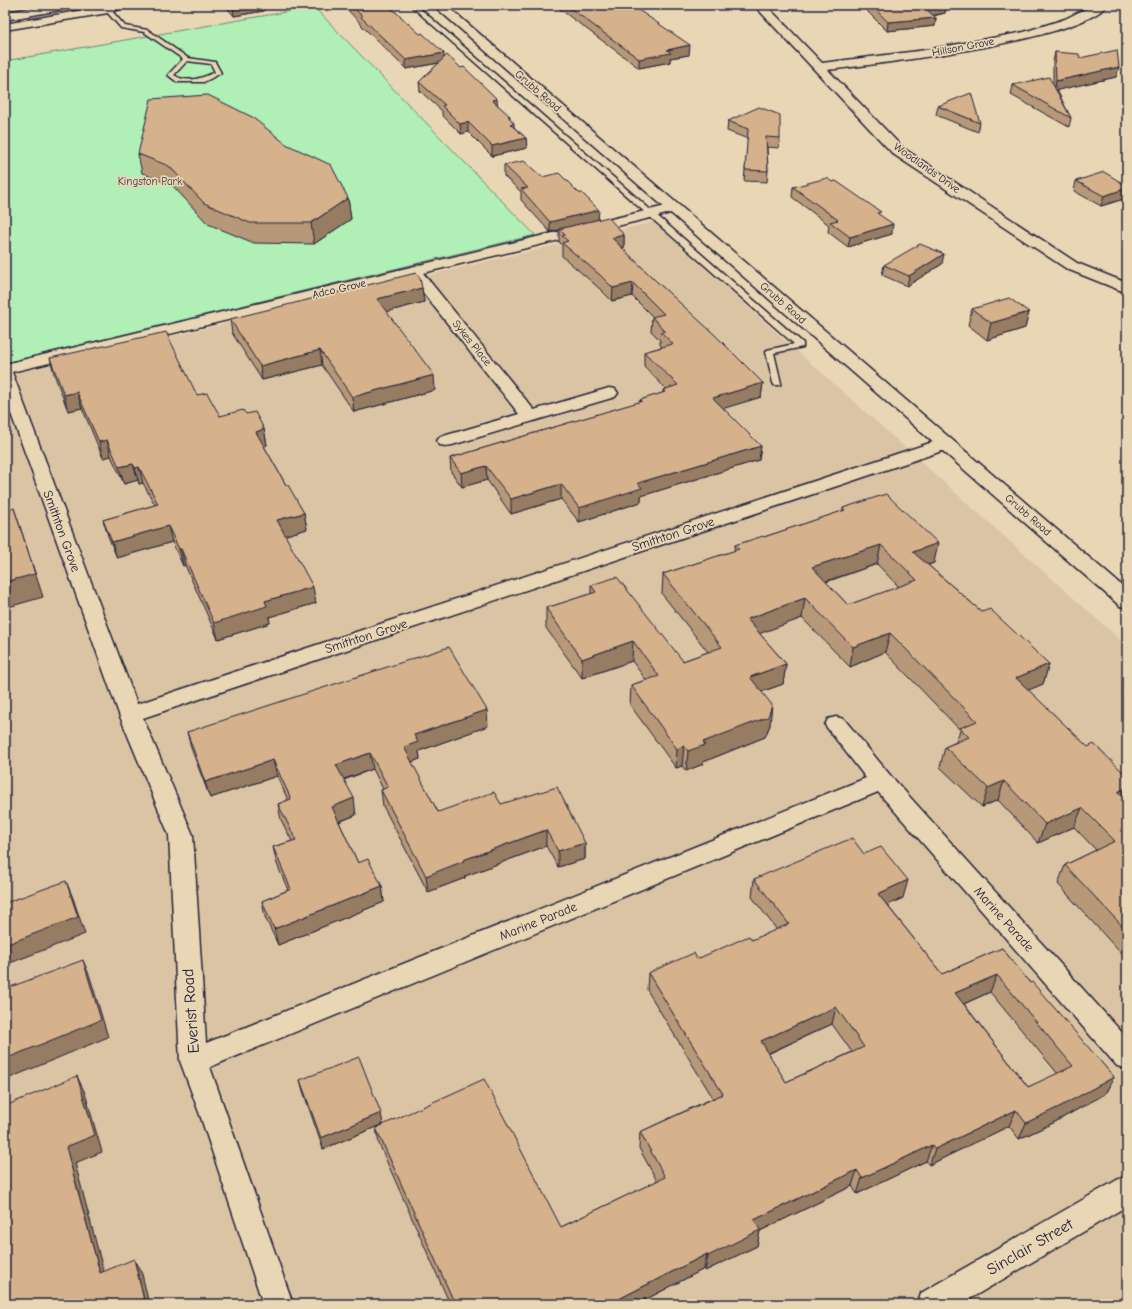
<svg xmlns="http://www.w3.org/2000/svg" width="1132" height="1309" font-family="'Comic Neue',sans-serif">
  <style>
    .built { fill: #dbc4a4 }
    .green { fill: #b0efb6; stroke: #698878 }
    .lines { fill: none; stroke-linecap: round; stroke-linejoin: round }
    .service-casing { stroke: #22223b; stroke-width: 3 }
    .minor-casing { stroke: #22223b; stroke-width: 3 }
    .secondary-casing { stroke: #22223b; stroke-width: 3 }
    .service { fill: #e9d6b4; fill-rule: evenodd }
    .minor { fill: #e9d6b4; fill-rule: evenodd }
    .secondary { fill: #e9d6b4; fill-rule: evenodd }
    .wall { fill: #b79878; stroke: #22223b; fill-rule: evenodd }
    .shaded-wall { fill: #957c62; stroke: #22223b }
    .building { fill: #d5b18c; stroke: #22223b; fill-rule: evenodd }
    .labels { text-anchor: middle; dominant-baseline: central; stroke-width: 3.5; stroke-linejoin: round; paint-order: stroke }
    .far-street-label { font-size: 11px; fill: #22223b; stroke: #e9d6b4 }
    .far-park-label { font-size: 11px; fill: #37414d; stroke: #e9d6b4 }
    .street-label { font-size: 13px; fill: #22223b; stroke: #e9d6b4 }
    .near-street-label { font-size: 16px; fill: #22223b; stroke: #e9d6b4 }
  </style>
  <rect width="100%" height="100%" fill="#e9d6b4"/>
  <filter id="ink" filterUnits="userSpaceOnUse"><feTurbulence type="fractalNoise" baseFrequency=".025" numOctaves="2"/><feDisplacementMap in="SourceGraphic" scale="8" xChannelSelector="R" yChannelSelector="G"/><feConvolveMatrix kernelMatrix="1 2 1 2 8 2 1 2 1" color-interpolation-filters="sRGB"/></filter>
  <g filter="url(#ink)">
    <path class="built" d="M653,222L1127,646V1304H5V376Z"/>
    <path class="green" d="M314,7L535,235L5,363V61Z"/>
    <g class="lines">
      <defs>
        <g id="service">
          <path d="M410,5H416L803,343V347L774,353L781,383L780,385H774L773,383L766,352L767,350L794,344Z"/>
          <path d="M106,9H110L125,26L148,30L188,58L215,62L221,73L204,82H177L168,75L183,59L144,32L121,28L106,11ZM187,61L211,64L215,72C203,78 186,84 174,75Z"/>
        </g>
        <g id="minor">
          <path d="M111,5H128L126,7L108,13L5,30V24Z"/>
          <path d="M754,5H766L822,63L926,50L1024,32L1065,19L1093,5H1107C1080,41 877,64 828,70L903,148L1077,263L1127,283V293L1067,269L893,154Z"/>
          <path d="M674,204L679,205L681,208L679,211L423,273L534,410L609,388L615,389L618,393L615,397L452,445L446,446L440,445L437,441L440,437L519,414L410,276L12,372L137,704L939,440L945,439L951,440L954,444L951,448L143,718L193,835L206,1043L866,778L825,725L828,719L836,717L844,719L890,775L1127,1038V1069L1117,1066L878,792L210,1067L293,1304H263L200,1115L180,1061L169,835L119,714L5,397V364Z"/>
          <path d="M1127,1176V1206L961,1304H917L921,1293L1117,1180Z"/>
        </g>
        <g id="secondary">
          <path d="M51,5H78L76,7L72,8L5,20V12Z"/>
          <path d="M433,5H446L1127,590V608L1120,606Z"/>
        </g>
      </defs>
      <use href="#service" class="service-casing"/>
      <use href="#minor" class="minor-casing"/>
      <use href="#secondary" class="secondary-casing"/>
      <use href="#service" class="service"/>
      <use href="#minor" class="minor"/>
      <use href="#secondary" class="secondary"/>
    </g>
    <g class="wall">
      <path d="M225,5H263L264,11L234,16Z"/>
      <path d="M343,5H388L444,58L498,105L510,119L514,127L526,138L527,148L492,156L468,132L461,134L442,115V111L420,91L419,82L439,63L406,69L362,26L361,24Z"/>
      <path d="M557,5H631L689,55L670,58V62L639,68L557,7Z"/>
      <path d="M861,5H947L945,13L934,16L936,18L935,26L887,31Z"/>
      <path d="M1055,52L1119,67L1116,77L1057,90L1071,118L1069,127L1011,95L1013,85L1053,84V62Z"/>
      <path d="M938,106L980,123L978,132L936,115Z"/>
      <path d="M728,121L780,138L779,148L767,147L768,171L767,182L744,181L748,139L727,131Z"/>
      <path d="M138,154L348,198L351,219L314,244L254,243L208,224L173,186L142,173Z"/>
      <path d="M504,165L542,177L598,219L624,235V248H622L656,281L763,383L761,397L723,408L761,446L759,460L641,496V502L579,522L561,499L511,514L487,480L462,487L451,472L450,458L640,402V400L663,393V390L666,389L644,366V352L662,347L660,345V340L651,331L652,317H653L632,296L612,301L600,289L562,256V245L559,242V230L550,232L521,200V192L504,176Z"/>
      <path d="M1076,181L1127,198L1101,206L1074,191Z"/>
      <path d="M793,187L880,215L892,234L848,247L828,232L829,225L792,197Z"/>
      <path d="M942,264L907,286L882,275L884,265Z"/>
      <path d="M422,288L424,302L386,312L435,390L354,412L322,365L262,380L232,333L230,319Z"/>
      <path d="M972,309L1029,312L1025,328L987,340L968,325Z"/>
      <path d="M50,358L197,395L220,416L246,414L264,429L267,445L264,446L286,485L304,513L307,529L285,535L316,603L269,617L270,623L218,639L185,565L183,566L172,542L117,558L108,536L103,520L155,505L143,483L139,484L138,480L124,484L111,456L103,458L82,408L68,411L54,374Z"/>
      <path d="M843,508L934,563L928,565L982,612L1049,664L1043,684L1028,690L1088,747L1127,776V960L1058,884L1065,865L1096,850L1074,827L1038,843L998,800L982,807L940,767L945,747L956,742L960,730L885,652L850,667L802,618L759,633L786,664L783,684L761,692L770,725L765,737L703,762V764L686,771L682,766L676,768L630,705L631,685L646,680L632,661L582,678L546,628V608L591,594V585L683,661L708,652L662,594L663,574L734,551L735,545L764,537L843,511ZM877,564L899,587L848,605L826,582Z"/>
      <path d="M488,726L419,751L420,759L411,762L438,812L501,804L585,843V859L558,867L546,846L465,876V878L428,892L383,806L381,790L383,789L373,769L344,780L356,815L339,822L358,863L382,886L384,902L278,945L265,917L262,901L288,890L277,864L273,847L292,841L281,820L278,804L288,800L277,776L210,798L191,748L187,732Z"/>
      <path d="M864,854L903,898L887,905L942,974L1002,948L1030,983L1114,1077L1105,1094L1053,1123L1019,1139L1009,1126L929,1165L926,1161L857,1194L852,1186L760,1231L757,1246L705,1271L704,1269L637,1304H450L379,1144L376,1128L561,1227L657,1181L639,1148L640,1132L713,1098L647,990L648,973L697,959L752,940L777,930L752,897L754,879ZM990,992L1058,1074L1028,1087L964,1004ZM832,1024L852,1052L786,1082L768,1054Z"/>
      <path d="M300,1080L383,1124L323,1149L303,1091Z"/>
    </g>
    <g class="shaded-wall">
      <path d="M233,5H263L264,11L234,16Z"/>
      <path d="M947,5L945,13L925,17L926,9Z"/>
      <path d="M936,18L935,26L887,31L888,22Z"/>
      <path d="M690,45L689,55L670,58V62L639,68V59L667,50Z"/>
      <path d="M444,53V62L406,69V60Z"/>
      <path d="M1119,67L1116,77L1054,91L1056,81Z"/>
      <path d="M497,99L498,108L492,100Z"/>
      <path d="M508,116H510V124L514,123V132L510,133V126H508Z"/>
      <path d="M468,122V132L461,134L460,124Z"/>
      <path d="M526,138L527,148L492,156V146Z"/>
      <path d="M1127,188V198L1101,206L1104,196Z"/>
      <path d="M348,198L351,219L314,244L311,223Z"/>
      <path d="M599,210L598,221L559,229V230L550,232V222Z"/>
      <path d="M893,224L892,234L848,247L850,237Z"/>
      <path d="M624,235V248L612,251V238Z"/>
      <path d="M944,254L942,264L907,286L909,276Z"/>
      <path d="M633,283L632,296L612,301L613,288Z"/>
      <path d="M422,288L424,302L378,314L377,299Z"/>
      <path d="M1029,312L1025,328L987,340L991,323Z"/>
      <path d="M320,350L322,365L262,380L260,366Z"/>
      <path d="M434,375L435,390L354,412L352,397Z"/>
      <path d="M763,383L761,397L712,412L713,398Z"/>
      <path d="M77,392L82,408L68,411L64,395Z"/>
      <path d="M264,429L267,445L259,448L256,432Z"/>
      <path d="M107,440L111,456L103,458L99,442Z"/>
      <path d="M761,446L759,460L641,496V502L579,522V508L638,483Z"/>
      <path d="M133,464L138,480L124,484L119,467Z"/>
      <path d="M486,466L487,480L462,487L461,473Z"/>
      <path d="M139,467L143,483L139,484L135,468Z"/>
      <path d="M561,484V499L511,514V499Z"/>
      <path d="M14,508L43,597L5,608V582Z"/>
      <path d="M304,513L307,529L280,537L277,520Z"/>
      <path d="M168,526L172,542L117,558L112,542Z"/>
      <path d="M938,543L934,563L909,571L913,552Z"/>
      <path d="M881,545L877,564L809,587L812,567Z"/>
      <path d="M179,549H181L185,565L183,566Z"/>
      <path d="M313,587L316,603L269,617L270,623L218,639L214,623L265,601Z"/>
      <path d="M805,598L802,618L745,639L747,619Z"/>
      <path d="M890,633L885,652L850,667L853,647Z"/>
      <path d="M633,641L632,661L582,678V659Z"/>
      <path d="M786,664L783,684L747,697L750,677Z"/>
      <path d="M1049,664L1043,684L1010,698L1016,678Z"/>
      <path d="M772,705L770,725L765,737L703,762V764L686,771L688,751Z"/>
      <path d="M487,710L488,726L419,751L420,759L406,764L404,747L414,735Z"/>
      <path d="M684,746L682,766L676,768L677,749Z"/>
      <path d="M370,753L373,769L338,781L336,765Z"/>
      <path d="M273,760L277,776L210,798L205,782Z"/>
      <path d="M1004,781L998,800L982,807L988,788Z"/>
      <path d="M1127,787V802L1118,792Z"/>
      <path d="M354,798L356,815L335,823L332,807Z"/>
      <path d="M1082,808L1074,827L1038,843L1045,824Z"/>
      <path d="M546,830V846L465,876V878L428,892L426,876L463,860Z"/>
      <path d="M585,843V859L558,867V851Z"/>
      <path d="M908,880L903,898L874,911L878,894Z"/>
      <path d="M66,881L73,898L85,934L5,965V945Z"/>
      <path d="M382,886L384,902L278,945L274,929Z"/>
      <path d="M83,960L90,977L108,1037L5,1080V1059Z"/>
      <path d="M997,975L990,992L950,1010L955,993Z"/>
      <path d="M836,1007L832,1024L758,1058L761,1041Z"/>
      <path d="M77,1076L85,1093L102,1152L75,1163L108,1288L100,1273L66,1147Z"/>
      <path d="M1114,1077L1105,1094L1053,1123L1019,1139L1026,1123Z"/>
      <path d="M1016,1110L1009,1126L929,1165L935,1149Z"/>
      <path d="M381,1113L383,1124L323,1149L321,1138Z"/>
      <path d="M932,1145L926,1161L857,1194L862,1178Z"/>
      <path d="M857,1170L852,1186L760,1231L757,1246L705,1271L708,1256L754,1220Z"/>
      <path d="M707,1254L704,1269L637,1304H609Z"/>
      <path d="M134,1259L142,1274L149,1304H145Z"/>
    </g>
    <g class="building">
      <path d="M351,5H388L420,34L422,33L444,53L406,60L361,17L362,16Z"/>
      <path d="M566,5H631L690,45L667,50L671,53L639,59Z"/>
      <path d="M871,5H946L926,9L936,18L888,22Z"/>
      <path d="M1117,50L1119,67L1056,81L1055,52L1079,54L1080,58Z"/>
      <path d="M447,55L461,68L464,67L497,99L492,100L510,116H508L514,123L510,124L526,138L492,146L468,122L460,124L442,106L445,105L419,82Z"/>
      <path d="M1049,77L1071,118L1013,85Z"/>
      <path d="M971,93L980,123L938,106Z"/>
      <path d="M208,95L252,117L286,144L331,165L348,198L311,223H250L204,203L169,166L138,154L151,99Z"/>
      <path d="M759,107L780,115V138L766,137L768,171L745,170L748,129L728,121Z"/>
      <path d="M524,161L542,177L559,173L579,193H582L599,210L550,222L521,189L528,188L504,165Z"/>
      <path d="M1104,172L1127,186V188L1104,196L1076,181Z"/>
      <path d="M827,178L832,182L836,181L881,212L877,213L893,224L850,237L830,222L838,220L793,187Z"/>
      <path d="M608,217L624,235L612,238L656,281L714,334L763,383L713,398L761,446L638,483L642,488L579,508L561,484L511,499L486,466L461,473L450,458L642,401L640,400L665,392L663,390L678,385L644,352L673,344L661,332L665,331L652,317L664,314L633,283L613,288L600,275L562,243L568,241L562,236L565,235L559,229Z"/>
      <path d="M920,244L944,254L909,276L884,265Z"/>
      <path d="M416,273L420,278L422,288L377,299L434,375L352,397L320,350L260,366L230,319Z"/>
      <path d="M1009,298L1029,312L991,323L972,309Z"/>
      <path d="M166,332L197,395L207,393L220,416L243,410L246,414L255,412L264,429L256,432L286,485H288L304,513L277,520L313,587L265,601L267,606L214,623L181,549H179L168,526L112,542L103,520L158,504L139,467L135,468L133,464L119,467L107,440L99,442L77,392L64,395L50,358Z"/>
      <path d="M886,494L938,543L913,552L982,612L990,609L1049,664L1016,678L1088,747L1094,744L1127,776V787L1118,792L1127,801V931L1065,865L1115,841L1082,808L1045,824L1004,781L988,788L945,747L969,737L960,728L977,721L890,633L853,647L805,598L747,619L786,664L750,677L772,705L768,717L703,742L705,745L688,751L684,746L677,749L631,685L659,676L633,641L582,659L546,608L596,592L591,585L617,577L683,661L722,647L663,574L739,549L735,545L763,536L764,537L845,510L843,508ZM881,545L917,580L848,605L812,567Z"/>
      <path d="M14,508L35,574L5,582V511Z"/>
      <path d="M449,647L487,710L414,735L418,742L404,747L438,812L494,792L501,804L557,787L585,843L558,851L546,830L463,860L464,861L426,876L381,790L388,787L370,753L336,765L354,798L332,807L358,863L368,859L382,886L274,929L262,901L291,889L273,847L296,840L278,804L291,799L273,760L205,782L187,732Z"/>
      <path d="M852,838L864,854L881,847L908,880L878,894L942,974L1002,948L1030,983L1032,982L1114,1077L1061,1106L1026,1123L1016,1110L935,1149L932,1145L862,1178L857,1170L754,1220L760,1230L708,1256L707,1254L609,1304H455L376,1128L484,1079L561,1227L665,1177L640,1132L723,1094L648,973L694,953L697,959L749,936L752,940L789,924L754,879ZM997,975L1073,1066L1028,1087L955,993ZM836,1007L864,1047L786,1082L761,1041Z"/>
      <path d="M66,881L78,917L5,945V903Z"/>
      <path d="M83,960L101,1020L5,1059V989Z"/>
      <path d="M359,1057L381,1113L321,1138L300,1080Z"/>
      <path d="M77,1076L95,1135L66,1147L100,1273L134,1259L145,1304H5V1106Z"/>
    </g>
  </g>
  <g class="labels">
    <g class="far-street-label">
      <text transform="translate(963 47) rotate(-11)">Hillson Grove</text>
      <text transform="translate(538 91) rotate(41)">Grubb Road</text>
      <text transform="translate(927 168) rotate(35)">Woodlands Drive</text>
      <text transform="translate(339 289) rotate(-13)">Adco Grove</text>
      <text transform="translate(783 303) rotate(41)">Grubb Road</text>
      <text transform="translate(472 343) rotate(51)">Sykes Place</text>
      <text transform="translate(1028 515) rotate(41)">Grubb Road</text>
    </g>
    <g class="far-park-label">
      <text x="150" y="181">Kingston Park</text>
    </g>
    <g class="street-label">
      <text transform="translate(62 531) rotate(70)">Smithton Grove</text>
      <text transform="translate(673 534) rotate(-18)">Smithton Grove</text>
      <text transform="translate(366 636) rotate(-18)">Smithton Grove</text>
      <text transform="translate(1004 919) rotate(48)">Marine Parade</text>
      <text transform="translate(538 921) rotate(-22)">Marine Parade</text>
    </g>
    <g class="near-street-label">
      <text transform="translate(191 1011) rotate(-94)">Everist Road</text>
      <text transform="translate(1030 1247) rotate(-30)">Sinclair Street</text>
    </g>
  </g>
  <rect width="1132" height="1309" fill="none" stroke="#e9d6b4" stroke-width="20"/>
  <rect x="10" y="10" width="1112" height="1289" fill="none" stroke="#22223b" stroke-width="1.5" filter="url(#ink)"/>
</svg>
